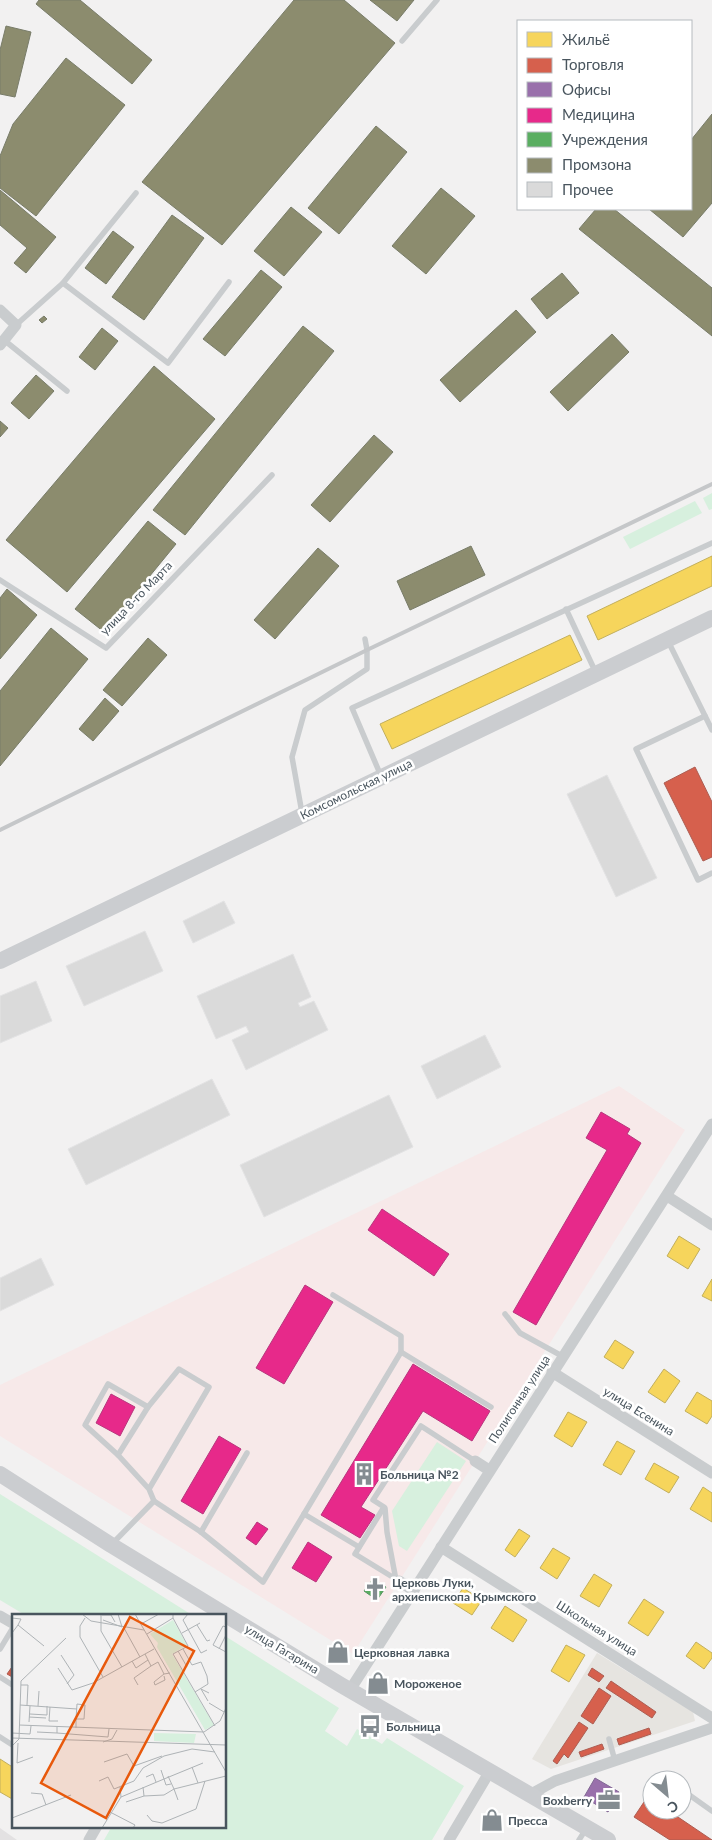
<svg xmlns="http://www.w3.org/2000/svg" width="712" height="1840" font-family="Lato,sans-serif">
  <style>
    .commercial { fill: #e6e4e0 }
    .education { fill: #e3e1e2 }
    .medical { fill: #f7e9e9 }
    .green { fill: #d7f0de }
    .homes { fill: #f6d55c; stroke: #c2af5d }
    .shops { fill: #d6604d; stroke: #ac5d52 }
    .offices { fill: #9970ab; stroke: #816894 }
    .health { fill: #e7298a; stroke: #b8367d }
    .public { fill: #5aae61; stroke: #559360 }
    .industry { fill: #8c8c6e; stroke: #787c69 }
    .building { fill: #dadada; stroke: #e3e3e4 }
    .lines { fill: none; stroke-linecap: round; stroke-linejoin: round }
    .lane { stroke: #c9ccce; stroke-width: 5.5 }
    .street { stroke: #c9ccce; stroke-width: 11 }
    .secondary { stroke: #cbcdd0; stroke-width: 16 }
    .rail { stroke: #c5c7c9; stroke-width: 4 }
    .labels { text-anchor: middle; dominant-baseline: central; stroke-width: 5; stroke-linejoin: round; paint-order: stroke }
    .street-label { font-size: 12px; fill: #49555e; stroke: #fff }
    .poi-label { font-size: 12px; font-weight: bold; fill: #49555e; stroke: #fff; text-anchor: start }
    .inset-road { fill: none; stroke: #aeb3b6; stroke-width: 1 }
    .view { fill: #e8590c; fill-opacity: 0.15; stroke: #e8590c; stroke-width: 2.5 }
    .inset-edge { fill: none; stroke: #49555e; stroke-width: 2.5 }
  </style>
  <rect width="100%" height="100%" fill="#f2f1f1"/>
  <path class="commercial" d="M597,1653L693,1712L695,1721L551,1769L532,1759Z"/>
  <path class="education" d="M0,1828L17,1840H0Z"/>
  <path class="medical" d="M619,1086L685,1130L353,1654L0,1436V1385Z"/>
  <g class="green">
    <path d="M712,493V509L709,510L703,498Z"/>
    <path d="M695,501L702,513L630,549L623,537Z"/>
    <path d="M437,1442L466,1461L407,1551L399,1546L392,1511Z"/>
    <path d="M0,1494L192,1615H25L0,1600Z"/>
    <path d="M225,1636L339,1708L325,1731L347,1746L357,1729L382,1744L387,1738L464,1786L432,1840H104L112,1826H225Z"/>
  </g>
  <g class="homes">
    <path d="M712,556V586L598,640L587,616Z"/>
    <path d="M570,635L582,660L392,749L380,724Z"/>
    <path d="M679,1236L700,1249L688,1269L667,1256Z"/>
    <path d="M712,1279V1301L702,1296Z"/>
    <path d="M615,1340L634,1352L623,1369L604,1357Z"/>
    <path d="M664,1369L680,1381L665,1403L648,1392Z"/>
    <path d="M697,1392L712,1401V1416L707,1424L685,1411Z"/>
    <path d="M568,1412L587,1422L572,1447L554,1436Z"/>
    <path d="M617,1441L635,1451L621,1475L603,1465Z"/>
    <path d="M654,1463L679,1477L669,1493L645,1479Z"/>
    <path d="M703,1487L712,1493V1522L690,1509Z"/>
    <path d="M519,1529L530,1536L515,1557L505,1550Z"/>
    <path d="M553,1548L570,1558L557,1579L540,1568Z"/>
    <path d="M594,1574L612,1585L599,1607L580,1596Z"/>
    <path d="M463,1588L482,1600L472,1615L453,1603Z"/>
    <path d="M644,1599L664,1612L648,1636L628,1623Z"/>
    <path d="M505,1606L527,1620L513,1642L491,1628Z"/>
    <path d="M696,1642L712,1653V1658L704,1669L686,1656Z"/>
    <path d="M566,1645L585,1655L569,1682L551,1671Z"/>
    <path d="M0,1759L14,1768V1800L0,1792Z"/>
  </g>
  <g class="shops">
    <path d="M695,767L712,802V857L703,861L664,783Z"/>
    <path d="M14,1664V1678L7,1674Z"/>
    <path d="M592,1668L604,1676L599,1682L588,1675Z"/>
    <path d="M611,1681L656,1712L652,1718L606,1688Z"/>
    <path d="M599,1688L611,1696L593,1724L581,1716Z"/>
    <path d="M579,1722L588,1728L568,1758L564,1754L557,1764L553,1761Z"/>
    <path d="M649,1728L651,1734L619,1745L617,1739Z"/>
    <path d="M602,1744L604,1749L581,1757L579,1752Z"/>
    <path d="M652,1790V1810H674L672,1813L712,1840H670L634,1817Z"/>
  </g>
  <path class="offices" d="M595,1778L619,1792L608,1812L584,1797Z"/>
  <g class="health">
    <path d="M601,1112L630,1129L627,1134L641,1143L536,1325L513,1312L607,1150L586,1138Z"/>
    <path d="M382,1209L449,1254L434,1276L368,1230Z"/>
    <path d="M305,1285L333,1302L284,1384L256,1368Z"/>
    <path d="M413,1364L490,1411L472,1441L423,1411L361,1507L375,1515L360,1538L321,1515Z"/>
    <path d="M111,1394L135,1407L120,1436L96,1423Z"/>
    <path d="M219,1436L241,1449L203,1514L181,1501Z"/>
    <path d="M257,1522L268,1529L256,1545L246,1538Z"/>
    <path d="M308,1542L332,1557L316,1582L292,1568Z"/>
  </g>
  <path class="public" d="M373,1579L386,1587L377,1600L364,1591Z"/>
  <g class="industry">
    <path d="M39,0H80L152,60L132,84L36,4Z"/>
    <path d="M294,0H344L395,43L222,245L142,182Z"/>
    <path d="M370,0H414L397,21Z"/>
    <path d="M6,26L31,32L15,97L0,94V50Z"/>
    <path d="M66,58L125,105L36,216L0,188V156L13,124Z"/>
    <path d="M712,114V203L683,237L649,209H691V140Z"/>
    <path d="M376,126L407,152L339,234L308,208Z"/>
    <path d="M441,188L475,216L426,274L392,246Z"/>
    <path d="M0,190L56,237L26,273L14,263L27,248L0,225Z"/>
    <path d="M291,207L322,232L284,276L254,251Z"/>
    <path d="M596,209H614L712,288V336L579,229Z"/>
    <path d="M172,215L204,238L144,320L112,297Z"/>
    <path d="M113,231L134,247L106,284L85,268Z"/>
    <path d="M261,270L282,287L225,356L203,339Z"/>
    <path d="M562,273L579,293L547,319L531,299Z"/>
    <path d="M516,310L536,332L460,402L440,380Z"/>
    <path d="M44,316L47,319L42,323L39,320Z"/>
    <path d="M303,326L334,351L185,535L153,510Z"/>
    <path d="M102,328L118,341L95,370L79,357Z"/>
    <path d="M612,334L629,352L568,411L550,392Z"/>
    <path d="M154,366L215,419L67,592L6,540Z"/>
    <path d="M36,375L54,391L29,419L11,403Z"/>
    <path d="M0,421L8,428L0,437Z"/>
    <path d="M374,435L393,452L330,522L311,505Z"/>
    <path d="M148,521L176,544L104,632L75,609Z"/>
    <path d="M471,546L485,575L410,610L397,581Z"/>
    <path d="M318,548L339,566L275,639L254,620Z"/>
    <path d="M7,589L37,615L0,659V598Z"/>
    <path d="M51,628L88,659L0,766V691Z"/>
    <path d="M148,638L167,655L122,706L103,690Z"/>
    <path d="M105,698L119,711L93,741L79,729Z"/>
  </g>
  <g class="building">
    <path d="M607,775L657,878L616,897L567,794Z"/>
    <path d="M224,901L235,923L193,943L183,921Z"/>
    <path d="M145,931L163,971L84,1006L66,966Z"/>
    <path d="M293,954L311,997L298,1003L300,1007L314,1001L328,1030L246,1070L232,1040L249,1032L246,1026L216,1039L197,996Z"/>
    <path d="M36,981L52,1021L0,1043V996Z"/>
    <path d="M485,1035L501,1067L437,1099L421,1066Z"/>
    <path d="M212,1079L230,1115L86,1185L68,1149Z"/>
    <path d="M389,1095L413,1147L264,1217L240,1165Z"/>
    <path d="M41,1258L54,1285L0,1311V1278Z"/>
  </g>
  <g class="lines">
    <g class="lane">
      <path d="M402,41L437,0"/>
      <path d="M63,283L136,193"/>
      <path d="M16,325L63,283L168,363L229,282"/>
      <path d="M4,340L67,391"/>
      <path d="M0,580L106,648L272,475"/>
      <path d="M566,609L596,673"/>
      <path d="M668,641L712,730"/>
      <path d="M705,716L636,749L698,880L712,873"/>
      <path d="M381,776L352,708L712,543"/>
      <path d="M302,813L292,757L305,710L367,669V650L365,639"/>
      <path d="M333,1295L401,1336V1352L304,1514L359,1547"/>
      <path d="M505,1314L520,1333L562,1356"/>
      <path d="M401,1352L491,1407"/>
      <path d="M118,1455L85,1425L108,1384L148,1407"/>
      <path d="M149,1489L118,1455L148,1407L179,1369L209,1387L149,1489L154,1501"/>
      <path d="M385,1508L387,1532L396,1580"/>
      <path d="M201,1532L247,1453"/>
      <path d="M112,1544L154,1501L201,1532L263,1582L304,1514"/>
      <path d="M399,1581L355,1554L384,1507L373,1500L421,1426L475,1461"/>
      <path d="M0,1649L14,1626"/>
      <path d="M0,1677L14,1686"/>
      <path d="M0,1737L14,1746"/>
      <path d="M609,1739L615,1761"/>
      <path d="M688,1794L712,1811"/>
      <path d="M579,1840L586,1829"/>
    </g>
    <g class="street">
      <path d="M0,310L16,325L0,345"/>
      <path d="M667,1196L712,1225"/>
      <path d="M552,1372L712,1473"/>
      <path d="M475,1461L489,1470"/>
      <path d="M441,1547L712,1718"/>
      <path d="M399,1581L413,1590"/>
      <path d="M0,1616L14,1624"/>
      <path d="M350,1690L712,1124"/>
      <path d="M531,1794L555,1781L712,1728"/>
      <path d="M89,1840L97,1826"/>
      <path d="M449,1840L490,1771"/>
    </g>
    <g class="secondary">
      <path d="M0,961L712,618"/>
      <path d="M0,1474L111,1545L341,1685L608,1840"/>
    </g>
    <path class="rail" d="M0,830L367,650L712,484"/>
  </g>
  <defs>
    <symbol id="building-bare" viewBox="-9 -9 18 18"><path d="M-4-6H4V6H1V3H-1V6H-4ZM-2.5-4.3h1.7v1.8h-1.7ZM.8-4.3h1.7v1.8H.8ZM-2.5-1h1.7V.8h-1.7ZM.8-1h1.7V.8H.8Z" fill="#848c91" stroke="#fff" stroke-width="2.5" paint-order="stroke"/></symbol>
    <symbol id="church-bare" viewBox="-9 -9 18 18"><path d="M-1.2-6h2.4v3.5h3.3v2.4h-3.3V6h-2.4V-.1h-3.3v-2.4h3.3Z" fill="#848c91" stroke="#fff" stroke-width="2.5" paint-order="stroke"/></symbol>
    <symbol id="shop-bare" viewBox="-9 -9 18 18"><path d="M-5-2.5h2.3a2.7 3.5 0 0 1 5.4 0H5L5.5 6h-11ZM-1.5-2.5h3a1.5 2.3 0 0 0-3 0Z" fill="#848c91" stroke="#fff" stroke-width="2.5" paint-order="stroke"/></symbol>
    <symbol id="bus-bare" viewBox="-9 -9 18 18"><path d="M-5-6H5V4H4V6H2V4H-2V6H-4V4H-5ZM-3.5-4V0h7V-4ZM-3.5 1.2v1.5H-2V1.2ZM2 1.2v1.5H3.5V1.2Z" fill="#848c91" stroke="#fff" stroke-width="2.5" paint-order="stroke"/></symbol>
    <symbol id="office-bare" viewBox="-9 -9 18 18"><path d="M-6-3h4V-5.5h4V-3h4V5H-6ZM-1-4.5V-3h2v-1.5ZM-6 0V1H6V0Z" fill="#848c91" stroke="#fff" stroke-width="2.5" paint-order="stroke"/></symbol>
  </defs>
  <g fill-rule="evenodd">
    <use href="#building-bare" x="348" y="1458" width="32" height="32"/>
    <use href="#church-bare" x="359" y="1573" width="32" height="32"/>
    <use href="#shop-bare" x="322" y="1636" width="32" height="32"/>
    <use href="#shop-bare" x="362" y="1667" width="32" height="32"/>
    <use href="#bus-bare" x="354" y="1710" width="32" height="32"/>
    <use href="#office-bare" x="593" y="1784" width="32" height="32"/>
    <use href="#shop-bare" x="476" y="1804" width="32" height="32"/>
  </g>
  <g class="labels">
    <g class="street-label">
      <text transform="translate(136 598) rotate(-46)">улица 8-го Марта</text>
      <text transform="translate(356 789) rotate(-26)">Комсомольская улица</text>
      <text transform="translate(519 1399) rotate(-57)">Полигонная улица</text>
      <text transform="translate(639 1411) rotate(32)">улица Есенина</text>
      <text transform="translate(597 1628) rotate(32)">Школьная улица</text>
      <text transform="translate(282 1649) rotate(31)">улица Гагарина</text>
    </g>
    <g class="poi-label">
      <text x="380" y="1474">Больница №2</text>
      <text x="392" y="1582">Церковь Луки,<tspan x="392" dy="14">архиепископа Крымского</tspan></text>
      <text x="354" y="1652">Церковная лавка</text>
      <text x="394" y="1683">Мороженое</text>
      <text x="386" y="1726">Больница</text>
      <text x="592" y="1800" text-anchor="end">Boxberry</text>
      <text x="508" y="1820">Пресса</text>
    </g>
  </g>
  <g transform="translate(12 1614)">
    <rect width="214" height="214" fill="#f2f1f1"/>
    <path d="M161,6L175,31L160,40L202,111L193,116L145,33L146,29L138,20ZM142,119L184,120L182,129L142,127Z" fill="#d7f0de"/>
    <path class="inset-road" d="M70,0L79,7L132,16M89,0V17L110,53M123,0L214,158M176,0L171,6L189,39L195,36M90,1H99L103,8M0,4L9,5L6,11M73,4L68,12V23L91,63M161,4L176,32L161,40L203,112M91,6L110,13L106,0M129,10L147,0M185,11L195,27L198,26M214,13L211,12L201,31L214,38M112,14L128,43M0,19L6,11L32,32M170,19L188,9M135,20L161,4V0M171,35L180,51L189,48L195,62L196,70L183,78M207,35L214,21M166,37L175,53M49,41L62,61L55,70M120,47L124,54L136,46L133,40M139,52L146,48L152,60L158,59M46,54L60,76L81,69L142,35M152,62L153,66L143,71L142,68L152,60M9,67L54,24M9,71H16L15,91M126,71L122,64L139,52L136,46M196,87L189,75L197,79M197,89L212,98M8,91L65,95M26,92L27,77M38,93L37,107H46M18,100L35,101V92M17,103L34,104M17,108L18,92M7,111L192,118L208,107L214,94M45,113V119L96,123L97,115M64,114V105L65,90L73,91L72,105H64M25,118L45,119M0,119L18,120L19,112M0,124L214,131M91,128L100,125L105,116M6,129L5,149L21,143M0,132L7,125L9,67M92,148L115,140L122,152L150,142M180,153L186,169M149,156L152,165L191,149M156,162L162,175L214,162M134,163L141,160L144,168M87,167L96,163L102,175L122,167L131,154L152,142L180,135L203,138M19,179L30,180L34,191M132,182L152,181L162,175L166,186M109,183L152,165L154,171L159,170M114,188L132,182L131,173M98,198L123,211L121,214M135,201L140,207L150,209L184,195L193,167M0,204L59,181M90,214L109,183L108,173"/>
    <path class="view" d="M118,3L182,37L94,204L29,169Z"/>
    <rect width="214" height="214" class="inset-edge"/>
  </g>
  <rect x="517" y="20" width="175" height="190" fill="#ffffff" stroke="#b6bbbf"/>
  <rect x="527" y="32" width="25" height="15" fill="#f6d55c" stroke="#b6bbbf"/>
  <text x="562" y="45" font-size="15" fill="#49555e">Жильё</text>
  <rect x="527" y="58" width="25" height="15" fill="#d6604d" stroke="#b6bbbf"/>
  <text x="562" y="70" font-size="15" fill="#49555e">Торговля</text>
  <rect x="527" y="82" width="25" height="15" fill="#9970ab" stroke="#b6bbbf"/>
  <text x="562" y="95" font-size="15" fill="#49555e">Офисы</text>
  <rect x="527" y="108" width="25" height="15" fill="#e7298a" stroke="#b6bbbf"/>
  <text x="562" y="120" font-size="15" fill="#49555e">Медицина</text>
  <rect x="527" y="132" width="25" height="15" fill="#5aae61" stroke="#b6bbbf"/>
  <text x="562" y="145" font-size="15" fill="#49555e">Учреждения</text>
  <rect x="527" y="158" width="25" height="15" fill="#8c8c6e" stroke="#b6bbbf"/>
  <text x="562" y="170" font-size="15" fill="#49555e">Промзона</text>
  <rect x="527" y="182" width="25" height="15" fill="#dadada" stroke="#b6bbbf"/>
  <text x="562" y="195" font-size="15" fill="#49555e">Прочее</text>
  <g transform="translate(667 1795) rotate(152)"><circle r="24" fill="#ffffff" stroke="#b6bbbf"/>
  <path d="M0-4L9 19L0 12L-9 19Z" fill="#848c91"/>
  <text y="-8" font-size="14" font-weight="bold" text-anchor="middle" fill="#49555e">С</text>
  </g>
</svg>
